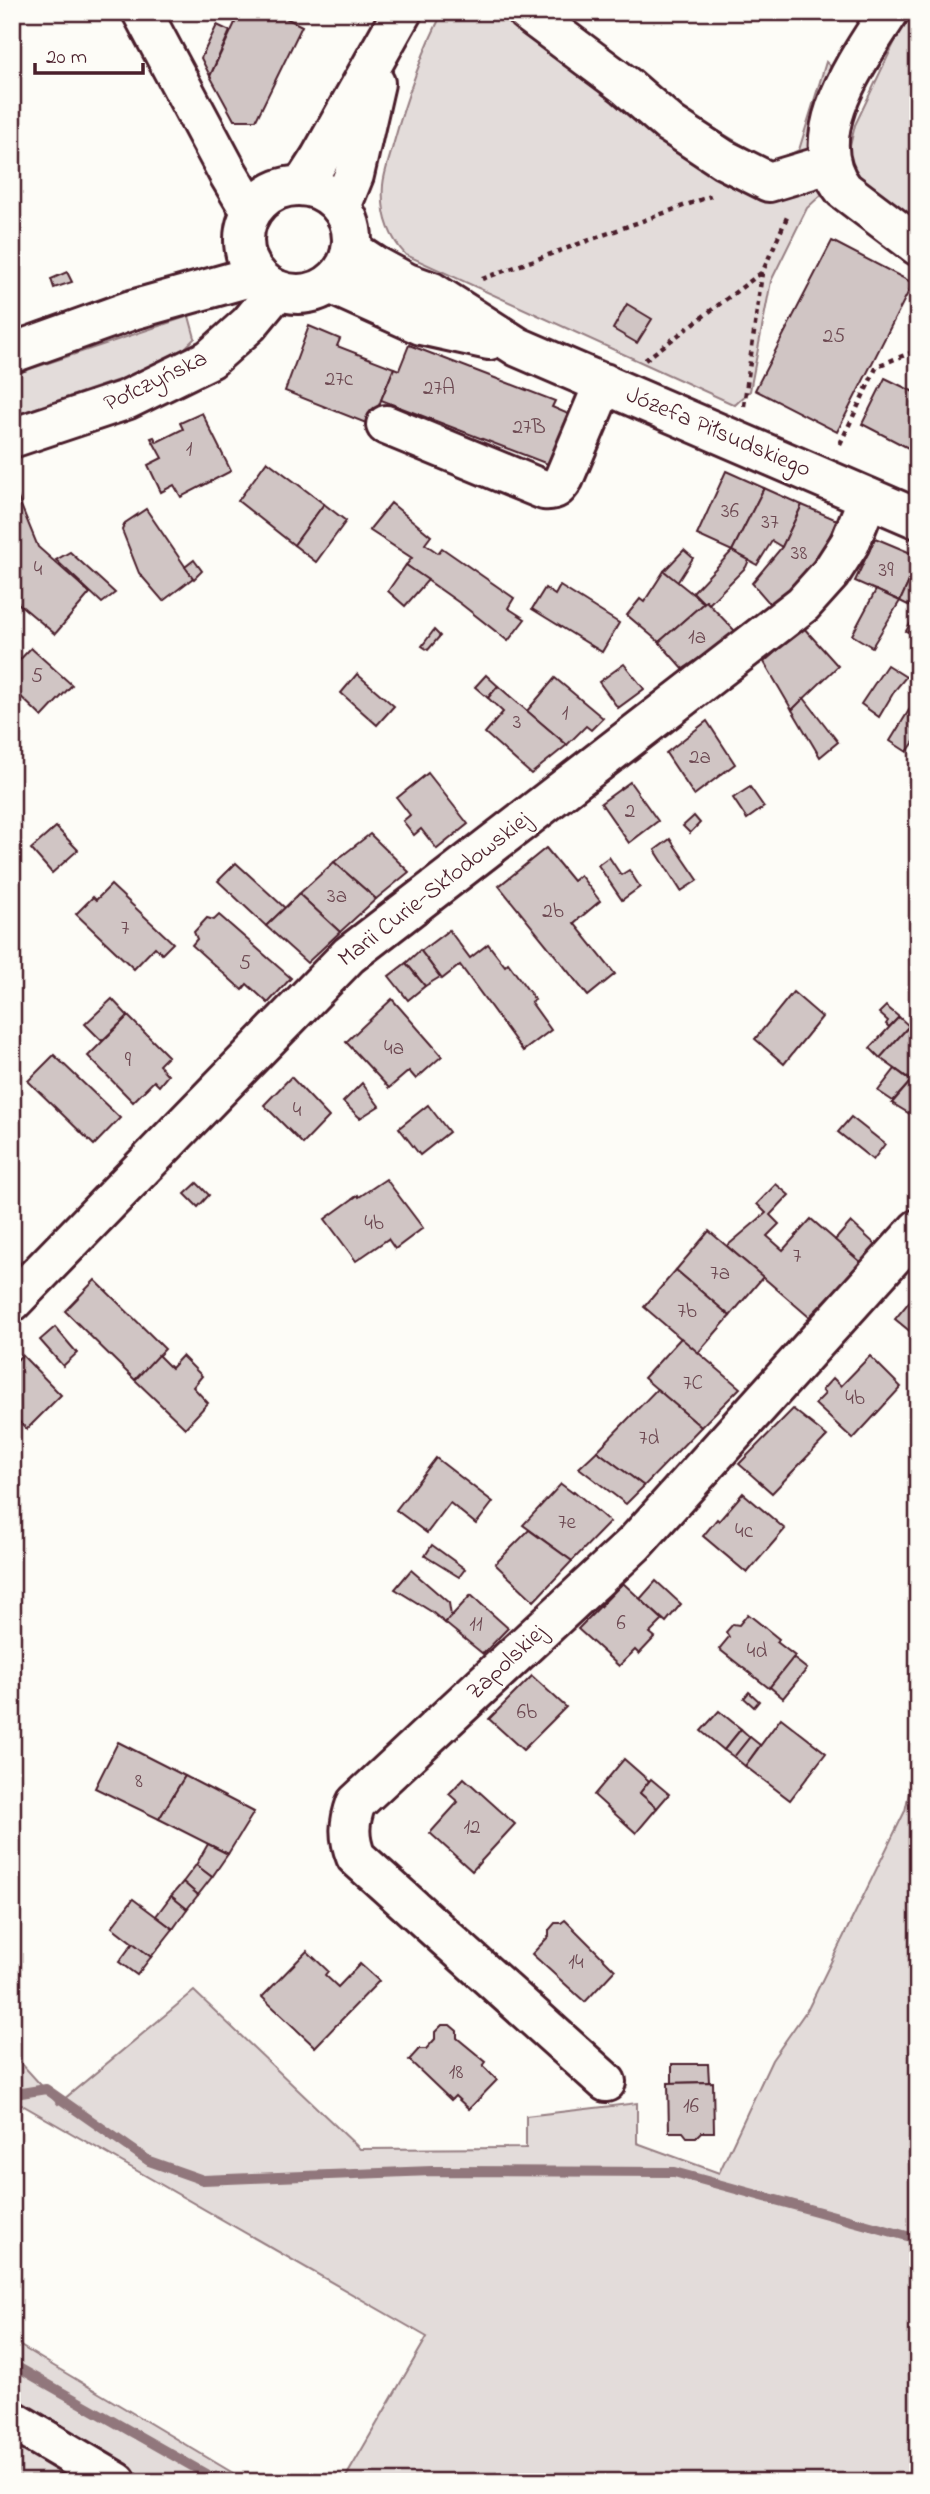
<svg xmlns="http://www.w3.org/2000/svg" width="930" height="2494" font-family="'Indie Flower',sans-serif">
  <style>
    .green { fill: #e3dcda; stroke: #967e82; stroke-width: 2 }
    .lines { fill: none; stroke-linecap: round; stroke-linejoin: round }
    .stream { stroke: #91777b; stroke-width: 10 }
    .building { fill: #d0c5c4; stroke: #4a1f2b; stroke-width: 2 }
    .minor-casing { stroke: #4a1f2b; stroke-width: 44 }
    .path { stroke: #4a1f2b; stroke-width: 4.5; stroke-dasharray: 5 5; stroke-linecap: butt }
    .minor { stroke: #fdfcf7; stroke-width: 38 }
    .labels { text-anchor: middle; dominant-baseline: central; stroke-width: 5; stroke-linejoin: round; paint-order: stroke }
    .number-label { font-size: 21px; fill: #6c4851 }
    .street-label { font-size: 24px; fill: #4a1f2b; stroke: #fdfcf7 }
  </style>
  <rect width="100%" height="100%" fill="#fdfcf7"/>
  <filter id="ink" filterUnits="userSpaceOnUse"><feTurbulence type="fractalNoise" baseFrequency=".0143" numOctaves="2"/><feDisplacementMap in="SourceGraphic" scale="14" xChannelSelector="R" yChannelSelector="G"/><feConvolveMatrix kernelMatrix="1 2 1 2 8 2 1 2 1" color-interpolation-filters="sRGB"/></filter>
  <g filter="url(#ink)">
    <g class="green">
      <path d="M443,12H515L773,163L799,150L826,62L835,71L831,198L820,196L807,208L771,281L750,391L735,405L406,255C388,236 381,212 383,185C384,173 389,160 392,149C405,102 420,55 443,12Z"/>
      <path d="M909,12H918V229L862,189L847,159L855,125Z"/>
      <path d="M189,316L195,338L181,352L148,370L12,416V375Z"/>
      <path d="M918,1752V2482H343L427,2337L17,2102L12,2103V2053L58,2104L194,1991L360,2149L526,2148V2116L637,2103V2143L719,2173L772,2060L809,2007L905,1811Z"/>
      <path d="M12,2341L248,2482H12Z"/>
    </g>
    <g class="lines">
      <g class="stream">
        <path d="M12,2097L15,2094L46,2089L149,2161L203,2180L432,2171L674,2172L918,2239"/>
        <path d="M12,2364L220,2482"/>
      </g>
    </g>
    <g class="building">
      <path d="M240,12H274L302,26L256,120H234L210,76Z"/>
      <path d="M217,25L230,31L210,76L201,58Z"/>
      <path d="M832,241L913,283L837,432L755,390Z"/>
      <path d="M67,272L72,282L54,288L51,279Z"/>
      <path d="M627,304L652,319L637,343L613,329Z"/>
      <path d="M309,326L340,339L337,346L394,368L371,425L285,391Z"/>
      <path d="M409,345L555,401L552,407L573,416L553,466L381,400L394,368L399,370Z"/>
      <path d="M885,378L918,394V453L862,424Z"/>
      <path d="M202,413L231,471L181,497L174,485L161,492L148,465L162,458L151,438L154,437L157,442L183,429L180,423Z"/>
      <path d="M267,461L324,504L294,545L238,501Z"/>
      <path d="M726,471L764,488L732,551L697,535Z"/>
      <path d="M13,486L38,547L90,593L55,634L12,598Z"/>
      <path d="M764,488L802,505L782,547L772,541L757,565L732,551Z"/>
      <path d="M391,503L431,536L425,544L438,553L442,548L514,598L508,608L525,619L508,641L461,604L406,565L412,558L369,530Z"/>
      <path d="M324,504L346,521L316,562L294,545Z"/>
      <path d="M802,505L837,520L818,562L806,578L771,605L752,583L782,547Z"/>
      <path d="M146,509L193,578L163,601L139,573L122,530L125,523Z"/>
      <path d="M875,538L918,556V562L900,601L855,581Z"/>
      <path d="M684,550L693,558L677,583L664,571Z"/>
      <path d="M732,551L749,560L746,567L709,604L706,601L704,603L693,592Z"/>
      <path d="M70,552L115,593L102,603L56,560Z"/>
      <path d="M194,560L202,571L194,579L185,567Z"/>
      <path d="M918,562V621L913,619L918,610L900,601Z"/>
      <path d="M406,565L428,580L405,606L388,591Z"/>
      <path d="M664,571L704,603L659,642L627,615L640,599L644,602Z"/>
      <path d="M560,586L619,623L602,652L532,609L545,588L555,595Z"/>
      <path d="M876,590L900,601L872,647L852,635Z"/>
      <path d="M706,601L737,633L683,669L659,642Z"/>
      <path d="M913,619L918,621V637L906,631Z"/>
      <path d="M803,627L838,666L792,710L764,662Z"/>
      <path d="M434,630L440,636L428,650L422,646Z"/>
      <path d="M31,648L72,685L42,717L12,688V668Z"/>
      <path d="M624,664L644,689L618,708L599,682Z"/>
      <path d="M887,665L906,677L895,690L879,717L861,704Z"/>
      <path d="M357,674L394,706L377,725L341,693Z"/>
      <path d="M486,675L498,686L488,698L475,687Z"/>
      <path d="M555,678L603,718L591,730L586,726L567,745L527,711Z"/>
      <path d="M498,686L567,745L531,774L485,733L503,712L488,698Z"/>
      <path d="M804,698L838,742L820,757L792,710Z"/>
      <path d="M914,702L918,704V736L907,752L890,741Z"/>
      <path d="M707,721L735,764L694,795L666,753Z"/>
      <path d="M428,773L468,824L437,849L421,829L414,835L403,821L410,815L397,798Z"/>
      <path d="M630,782L658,821L629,843L601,803Z"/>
      <path d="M750,787L764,807L747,819L733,798Z"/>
      <path d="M694,816L700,823L690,833L683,826Z"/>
      <path d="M56,827L78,850L52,873L31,849Z"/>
      <path d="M370,834L409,872L376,899L334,862Z"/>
      <path d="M670,839L698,880L681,891L655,850Z"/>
      <path d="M546,848L573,881L580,875L600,901L574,923L615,974L588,996L499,886Z"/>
      <path d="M609,857L621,875L629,870L640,887L622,900L598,865Z"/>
      <path d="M334,862L376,899L340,932L299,894Z"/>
      <path d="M236,863L285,908L266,926L218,881Z"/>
      <path d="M111,885L173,943L162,954L155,947L134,969L76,914L93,897L96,900Z"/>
      <path d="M299,894L340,932L307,963L266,926Z"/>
      <path d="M219,915L291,978L268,1003L247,984L242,990L192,945L197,939L194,932L207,918L214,920Z"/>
      <path d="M449,930L470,958L488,944L505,966L508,963L535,1000L531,1002L551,1030L523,1051L460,965L442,979L421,951Z"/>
      <path d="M420,950L440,977L425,986L406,963Z"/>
      <path d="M406,963L425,986L408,1000L389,976Z"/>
      <path d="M793,992L822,1017L784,1064L755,1039Z"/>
      <path d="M112,999L128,1016L102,1041L85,1024Z"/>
      <path d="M392,999L442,1056L416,1079L409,1071L389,1088L346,1042Z"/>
      <path d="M886,1006L899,1017L889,1027L886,1024L888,1021L879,1013Z"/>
      <path d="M128,1016L168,1056L159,1065L168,1075L159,1086L154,1081L133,1102L88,1056Z"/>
      <path d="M899,1017L909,1026L880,1058L870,1048Z"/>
      <path d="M912,1023L918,1028V1046L911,1053L918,1059V1085L880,1058Z"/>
      <path d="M54,1055L120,1118L94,1145L28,1081Z"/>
      <path d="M895,1069L911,1081L893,1101L878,1091Z"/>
      <path d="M291,1077L329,1117L303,1144L264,1105Z"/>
      <path d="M911,1081L918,1085V1119L892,1103Z"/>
      <path d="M362,1083L379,1106L360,1118L343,1102Z"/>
      <path d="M428,1105L449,1132L420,1155L399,1128Z"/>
      <path d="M851,1117L885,1144L873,1160L838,1132Z"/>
      <path d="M386,1179L423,1228L395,1249L388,1239L356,1261L325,1219L358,1195L359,1197Z"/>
      <path d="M197,1183L209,1195L198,1207L185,1194Z"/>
      <path d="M776,1184L789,1195L770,1215L779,1224L767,1236L783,1250L811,1219L862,1263L809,1317L727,1246L766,1213L757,1204Z"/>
      <path d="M851,1222L876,1245L862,1263L835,1240Z"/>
      <path d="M709,1231L763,1277L730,1316L676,1270Z"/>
      <path d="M676,1270L730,1316L698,1353L644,1307Z"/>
      <path d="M95,1280L165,1349L135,1380L65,1311Z"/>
      <path d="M918,1291V1338L895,1319Z"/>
      <path d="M55,1327L77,1353L63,1366L40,1340Z"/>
      <path d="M681,1338L740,1388L701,1427L644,1378Z"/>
      <path d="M22,1355L61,1395L27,1429L12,1415V1365Z"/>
      <path d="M158,1355L171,1368L182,1356L202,1376L193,1387L208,1403L185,1428L135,1380Z"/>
      <path d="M870,1356L901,1387L853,1439L815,1404L825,1394L822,1390L833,1378L841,1386Z"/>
      <path d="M657,1389L701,1427L644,1486L597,1451Z"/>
      <path d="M793,1409L827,1436L772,1493L739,1464Z"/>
      <path d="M597,1451L644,1486L626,1504L579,1468Z"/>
      <path d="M436,1458L493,1502L476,1524L450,1503L427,1533L396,1510Z"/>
      <path d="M561,1484L573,1493L574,1491L610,1522L572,1561L523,1525Z"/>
      <path d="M743,1493L785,1529L747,1573L703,1536L717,1519L719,1521Z"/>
      <path d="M529,1530L572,1561L534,1601L495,1564Z"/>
      <path d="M432,1545L465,1569L459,1577L425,1556Z"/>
      <path d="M411,1570L449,1603L451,1616L445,1623L432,1612L395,1589Z"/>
      <path d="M656,1581L681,1604L666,1622L640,1599Z"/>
      <path d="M623,1583L663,1620L650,1633L655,1637L639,1654L635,1650L619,1666L578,1629Z"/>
      <path d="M471,1595L508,1628L483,1654L445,1623Z"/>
      <path d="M748,1614L779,1639L777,1642L795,1656L769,1688L719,1649L729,1637L726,1632L733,1624L739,1625Z"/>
      <path d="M793,1658L807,1669L783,1698L770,1687Z"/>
      <path d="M532,1676L566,1707L523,1750L489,1719Z"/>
      <path d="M749,1692L759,1701L754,1707L744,1698Z"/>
      <path d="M719,1711L741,1729L724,1750L701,1731Z"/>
      <path d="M781,1718L826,1753L790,1800L745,1766Z"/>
      <path d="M741,1729L750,1737L734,1757L724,1750Z"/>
      <path d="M750,1737L760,1745L745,1766L734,1757Z"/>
      <path d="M118,1742L185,1776L159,1819L95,1788Z"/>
      <path d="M624,1759L649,1781L640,1793L657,1808L636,1833L594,1795Z"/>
      <path d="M185,1776L254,1812L228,1854L159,1819Z"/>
      <path d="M464,1778L515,1824L472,1871L430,1833L458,1802L449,1794Z"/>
      <path d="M651,1779L669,1794L657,1808L640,1793Z"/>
      <path d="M208,1844L228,1854L212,1877L196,1865Z"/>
      <path d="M196,1865L212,1877L198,1895L183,1882Z"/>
      <path d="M183,1882L198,1895L187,1909L171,1896Z"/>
      <path d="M171,1896L187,1909L173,1929L156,1916Z"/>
      <path d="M133,1899L173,1929L151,1957L112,1927Z"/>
      <path d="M565,1920L615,1970L585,2002L532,1954L549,1936V1930L555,1923H561Z"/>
      <path d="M133,1943L151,1957L137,1975L119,1962Z"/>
      <path d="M307,1951L328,1971L325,1975L338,1987L360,1964L379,1981L315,2047L262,1997Z"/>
      <path d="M442,2025H450L457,2031V2038L486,2062L483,2066L497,2080L469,2109L455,2096L451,2100L409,2060L419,2049H426L435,2039V2032Z"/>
      <path d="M672,2064H708L709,2082L672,2083Z"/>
      <path d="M713,2082L714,2132H701L696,2137H687L683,2132H669L668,2083Z"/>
    </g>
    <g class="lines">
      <defs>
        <g id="minor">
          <path d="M142,12L228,173L244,200L254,207"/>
          <path d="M527,12L626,86L670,124L723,159L769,182L829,164"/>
          <path d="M889,12C859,59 801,136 844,190L918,246"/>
          <path d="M302,186L320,158L402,12"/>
          <circle cx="298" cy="240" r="54"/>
          <path d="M341,207L354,175L375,83"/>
          <path d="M351,250L374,265L407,283L432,292L518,347L918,519"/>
          <path d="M330,284L421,325L489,340"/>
          <path d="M12,353L132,310L257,275"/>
          <path d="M386,425L544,490C555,491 558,488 564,478L604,383"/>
          <path d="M12,438L126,400L210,359L249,324L277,290"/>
          <path d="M12,1302L349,955L803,604L830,574L850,543L868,498"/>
          <path d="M606,2082L356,1857C348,1837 349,1822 356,1803L634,1544L918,1229"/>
          <path d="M12,2420L117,2482"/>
        </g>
      </defs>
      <use href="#minor" class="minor-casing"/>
      <g class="path">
        <path d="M482,279L711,196"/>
        <path d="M645,360L761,273"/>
        <path d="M744,406L762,273L788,215"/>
        <path d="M840,444L877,366L918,350"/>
      </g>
      <use href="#minor" class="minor"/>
    </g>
  </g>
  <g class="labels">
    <g class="number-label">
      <text x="834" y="337">25</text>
      <text x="339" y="380">27c</text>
      <text x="439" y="389">27A</text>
      <text x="529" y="428">27B</text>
      <text x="189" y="450">1</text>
      <text x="730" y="512">36</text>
      <text x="770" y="523">37</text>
      <text x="799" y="554">38</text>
      <text x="38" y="570">4</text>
      <text x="886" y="571">39</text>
      <text x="697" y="638">1a</text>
      <text x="37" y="677">5</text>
      <text x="565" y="714">1</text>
      <text x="517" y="723">3</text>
      <text x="700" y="758">2a</text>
      <text x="630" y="812">2</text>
      <text x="337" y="897">3a</text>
      <text x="553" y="912">2b</text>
      <text x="125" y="929">7</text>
      <text x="245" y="964">5</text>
      <text x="394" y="1049">4a</text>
      <text x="128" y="1061">9</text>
      <text x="297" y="1111">4</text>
      <text x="374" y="1224">4b</text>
      <text x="797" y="1257">7</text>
      <text x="720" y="1274">7a</text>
      <text x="687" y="1312">7b</text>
      <text x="693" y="1384">7C</text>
      <text x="855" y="1399">4b</text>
      <text x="649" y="1439">7d</text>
      <text x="567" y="1523">7e</text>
      <text x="744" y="1532">4c</text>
      <text x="621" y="1624">6</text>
      <text x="476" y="1625">11</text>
      <text x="757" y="1652">4d</text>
      <text x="527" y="1713">6b</text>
      <text x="139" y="1782">8</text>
      <text x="472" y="1828">12</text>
      <text x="576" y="1963">14</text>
      <text x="456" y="2073">18</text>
      <text x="691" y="2107">16</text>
    </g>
    <g class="street-label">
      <text transform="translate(156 382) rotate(-26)">Połczyńska</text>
      <text transform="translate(718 433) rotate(23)">Józefa Piłsudskiego</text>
      <text transform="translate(435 890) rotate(-38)">Marii Curie-Skłodowskiej</text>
      <text transform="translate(507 1663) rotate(-43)">Zapolskiej</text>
    </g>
  </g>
  <rect width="930" height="2494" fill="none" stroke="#fdfcf7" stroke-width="42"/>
  <rect x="21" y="21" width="888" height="2452" fill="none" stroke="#4a1f2b" stroke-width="2.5" filter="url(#ink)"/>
  <path d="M35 63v10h108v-10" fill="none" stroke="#4a1f2b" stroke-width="3.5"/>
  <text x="46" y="63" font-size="21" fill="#4a1f2b" stroke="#fdfcf7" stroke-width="5" paint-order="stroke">20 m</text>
</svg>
